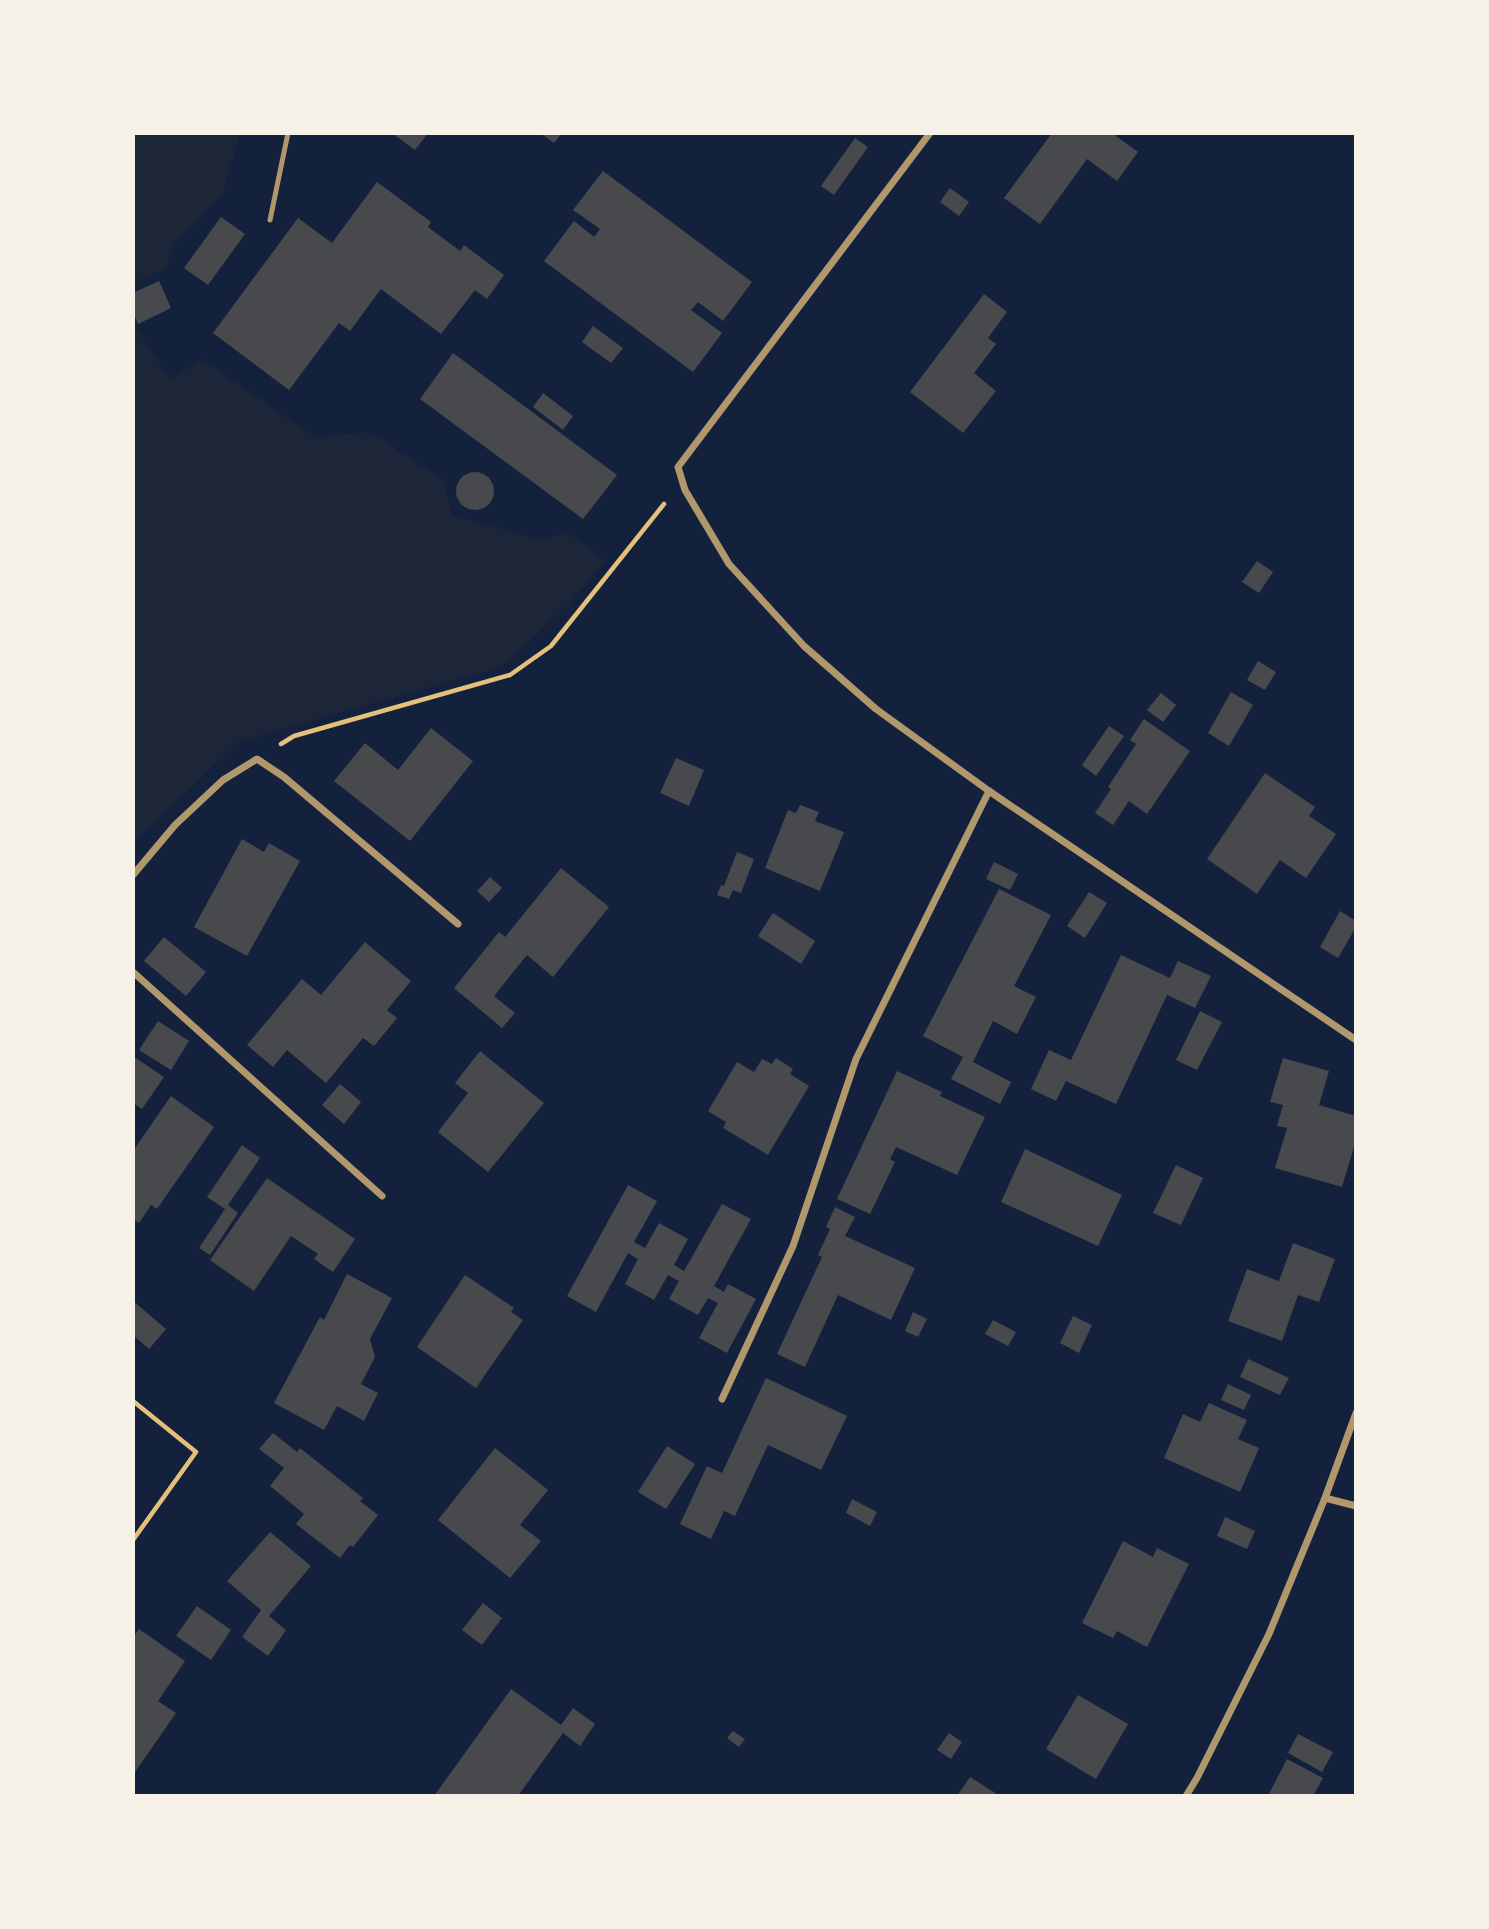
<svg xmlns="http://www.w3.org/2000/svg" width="1489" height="1929" font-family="'Noto Sans',sans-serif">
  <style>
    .green { fill: #1d2539 }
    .building { fill: #48494c }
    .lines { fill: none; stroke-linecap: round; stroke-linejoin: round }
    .path { stroke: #e5c07b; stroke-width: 4.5 }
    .service { stroke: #b1986c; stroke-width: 5 }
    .minor { stroke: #b1986c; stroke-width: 7 }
  </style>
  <rect width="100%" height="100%" fill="#14213d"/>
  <g class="green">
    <path d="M133,133H240L223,193L175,243L166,268L133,283Z"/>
    <path d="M133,324L171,379L201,359L316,437L370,432L444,481L452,515L544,541L566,531L605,561L569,604L502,667L240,741L133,843Z"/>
  </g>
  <g class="building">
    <path d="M392,133H428L415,150Z"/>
    <path d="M540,133H562L554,143Z"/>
    <path d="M1052,133H1112L1138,152L1117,181L1087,159L1040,224L1004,198Z"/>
    <path d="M855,138L868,147L834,195L821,186Z"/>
    <path d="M603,171L752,282L723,321L698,302L691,310L722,333L693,372L544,261L574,221L594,237L600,229L573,210Z"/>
    <path d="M377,182L431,222L428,227L460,251L464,245L504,275L487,299L475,290L441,334L381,289L350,331L339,323L289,390L213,333L298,218L332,243Z"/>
    <path d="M950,188L969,202L959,216L940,202Z"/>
    <path d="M221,217L245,234L208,285L184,268Z"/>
    <path d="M159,281L171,308L138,324L133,313V293Z"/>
    <path d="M984,294L1007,312L988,338L996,344L974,373L996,391L963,433L910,392Z"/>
    <path d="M593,326L623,348L611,363L582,342Z"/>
    <path d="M453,353L617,475L583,519L420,399Z"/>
    <path d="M543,393L573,416L563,430L533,407Z"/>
    <circle cx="475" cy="491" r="19"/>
    <path d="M1257,561L1273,572L1259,593L1242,582Z"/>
    <path d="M1258,661L1276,672L1265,690L1247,680Z"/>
    <path d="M1231,692L1253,705L1229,746L1208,733Z"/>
    <path d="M1161,693L1176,705L1163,722L1147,710Z"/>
    <path d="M1144,719L1190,751L1147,814L1129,801L1113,825L1095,813L1111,789L1108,787L1136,744L1130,740Z"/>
    <path d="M1109,726L1124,736L1096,776L1082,765Z"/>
    <path d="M431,728L473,761L410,841L334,781L365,743L398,770Z"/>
    <path d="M676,758L704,770L689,806L660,793Z"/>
    <path d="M1265,773L1315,807L1309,816L1336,834L1306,878L1280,860L1257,894L1207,859Z"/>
    <path d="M800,805L819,812L815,821L844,832L820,891L765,868L788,810L796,813Z"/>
    <path d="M242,839L264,852L269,843L300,861L247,956L194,927Z"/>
    <path d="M737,852L754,859L741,893L733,890L729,899L717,895L721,885L724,886Z"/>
    <path d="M994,862L1018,874L1010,890L986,879Z"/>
    <path d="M561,868L609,907L553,977L527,955L494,996L515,1013L502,1028L454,988L499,932L505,937Z"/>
    <path d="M490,877L502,888L489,902L477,891Z"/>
    <path d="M999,889L1051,915L1014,986L1036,997L1017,1034L993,1021L973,1062L1011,1082L1000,1104L951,1079L963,1057L923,1036Z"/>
    <path d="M1089,892L1107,903L1085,938L1067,926Z"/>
    <path d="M1340,911L1356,921V927L1338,958L1320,947Z"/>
    <path d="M773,913L815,941L801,964L758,936Z"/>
    <path d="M164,937L206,972L186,996L144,961Z"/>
    <path d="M365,942L411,981L387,1010L397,1018L374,1046L363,1038L326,1083L287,1050L273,1067L247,1045L302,979L321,995Z"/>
    <path d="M1121,955L1170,978L1178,961L1211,976L1195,1008L1167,995L1116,1104L1066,1081L1056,1101L1031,1089L1049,1050L1071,1060Z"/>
    <path d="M1200,1011L1222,1022L1197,1070L1176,1060Z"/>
    <path d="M158,1021L189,1041L171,1070L139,1050Z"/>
    <path d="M480,1051L544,1103L488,1172L438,1132L468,1093L455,1083Z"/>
    <path d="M133,1056L164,1077L142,1109L133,1103Z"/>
    <path d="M776,1058L793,1069L790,1074L809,1086L768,1155L723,1128L726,1122L708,1111L737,1062L754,1072L762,1059L772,1064Z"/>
    <path d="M1283,1058L1329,1071L1319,1105L1356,1116V1140L1342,1187L1275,1168L1287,1128L1277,1126L1283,1105L1270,1102Z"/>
    <path d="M897,1071L942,1092L940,1096L985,1117L957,1175L896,1147L890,1159L895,1162L870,1214L837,1199Z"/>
    <path d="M340,1084L361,1102L344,1124L322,1105Z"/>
    <path d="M171,1096L214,1127L157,1209L151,1205L139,1223L133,1219V1151Z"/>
    <path d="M242,1145L260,1158L228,1205L238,1213L210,1255L199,1248L225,1209L207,1197Z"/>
    <path d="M1025,1149L1122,1195L1098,1246L1001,1202Z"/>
    <path d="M1176,1165L1203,1178L1181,1225L1153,1213Z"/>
    <path d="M267,1178L355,1239L333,1272L314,1259L318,1254L291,1236L254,1291L210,1260Z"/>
    <path d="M628,1185L657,1201L634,1242L645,1248L659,1223L688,1239L674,1265L684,1271L722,1204L751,1219L714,1286L724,1292L728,1284L756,1299L727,1353L699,1338L718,1303L708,1298L698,1315L669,1299L679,1281L668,1275L654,1300L625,1284L638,1259L628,1253L596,1312L567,1296Z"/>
    <path d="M835,1207L855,1217L845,1236L915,1268L891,1320L838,1295L805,1367L777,1354L822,1257L818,1255L830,1229L826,1227Z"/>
    <path d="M1293,1243L1335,1259L1319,1302L1298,1295L1282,1341L1228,1321L1247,1269L1279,1281Z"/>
    <path d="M347,1274L392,1298L370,1339L375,1357L361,1384L378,1393L364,1421L337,1406L324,1430L274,1403L320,1317L324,1320Z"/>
    <path d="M465,1275L514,1308L511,1312L523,1320L476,1388L417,1347Z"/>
    <path d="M133,1301L166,1329L149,1349L133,1335Z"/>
    <path d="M913,1312L927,1319L918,1337L905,1331Z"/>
    <path d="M1073,1316L1092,1325L1079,1353L1060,1343Z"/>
    <path d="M993,1320L1016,1332L1008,1346L985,1334Z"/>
    <path d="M1248,1359L1289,1378L1280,1395L1240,1377Z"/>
    <path d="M766,1378L847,1416L821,1470L768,1445L735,1516L724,1511L711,1539L680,1524L707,1466L722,1473Z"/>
    <path d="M1228,1384L1251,1395L1244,1410L1221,1400Z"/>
    <path d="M1209,1403L1247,1420L1238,1439L1259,1448L1240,1492L1164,1458L1183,1414L1200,1422Z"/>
    <path d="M273,1433L297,1452L300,1448L363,1498L360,1501L378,1515L353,1547L350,1545L340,1558L296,1524L304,1514L270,1486L284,1468L259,1449Z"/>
    <path d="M667,1446L695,1464L666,1509L638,1492Z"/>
    <path d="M495,1448L548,1490L520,1525L541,1541L510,1578L438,1520Z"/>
    <path d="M852,1499L877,1512L870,1526L846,1513Z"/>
    <path d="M1225,1517L1255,1531L1247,1549L1217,1536Z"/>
    <path d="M270,1532L311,1566L269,1616L286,1630L268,1656L242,1637L261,1610L227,1581Z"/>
    <path d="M1123,1541L1153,1557L1157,1548L1189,1564L1147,1647L1117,1631L1113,1638L1082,1623Z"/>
    <path d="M483,1603L502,1618L482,1645L462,1630Z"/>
    <path d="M197,1606L231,1630L211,1660L176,1636Z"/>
    <path d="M139,1629L185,1661L158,1701L176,1713L133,1775V1637Z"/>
    <path d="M511,1689L561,1725L573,1708L595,1724L580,1746L563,1733L518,1796H434Z"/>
    <path d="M1078,1695L1128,1724L1096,1779L1046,1749Z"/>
    <path d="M733,1731L745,1739L739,1747L727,1738Z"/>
    <path d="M949,1733L962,1742L951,1759L937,1750Z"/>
    <path d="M1298,1734L1333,1752L1322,1772L1288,1753Z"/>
    <path d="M1287,1759L1323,1778L1313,1796H1268Z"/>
    <path d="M970,1777L1000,1796H957Z"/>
  </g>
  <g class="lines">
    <g class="path">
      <path d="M281,744L294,736L510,675L551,646L664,504"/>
      <path d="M133,1401L196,1452L133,1540"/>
    </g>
    <path class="service" d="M270,220L288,133"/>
    <g class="minor">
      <path d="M930,133L678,467L685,490L729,564L804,646L876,709L989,791L1356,1040"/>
      <path d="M133,875L175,825L223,780L257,759L284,777L458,924"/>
      <path d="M133,972L382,1196"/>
      <path d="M722,1399L793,1246L856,1059L989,791"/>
      <path d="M1325,1498L1356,1506"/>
      <path d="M1186,1796L1197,1778L1269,1634L1325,1498L1356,1413"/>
    </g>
  </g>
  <rect width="1489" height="1929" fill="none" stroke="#f6f1e7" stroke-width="270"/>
</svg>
